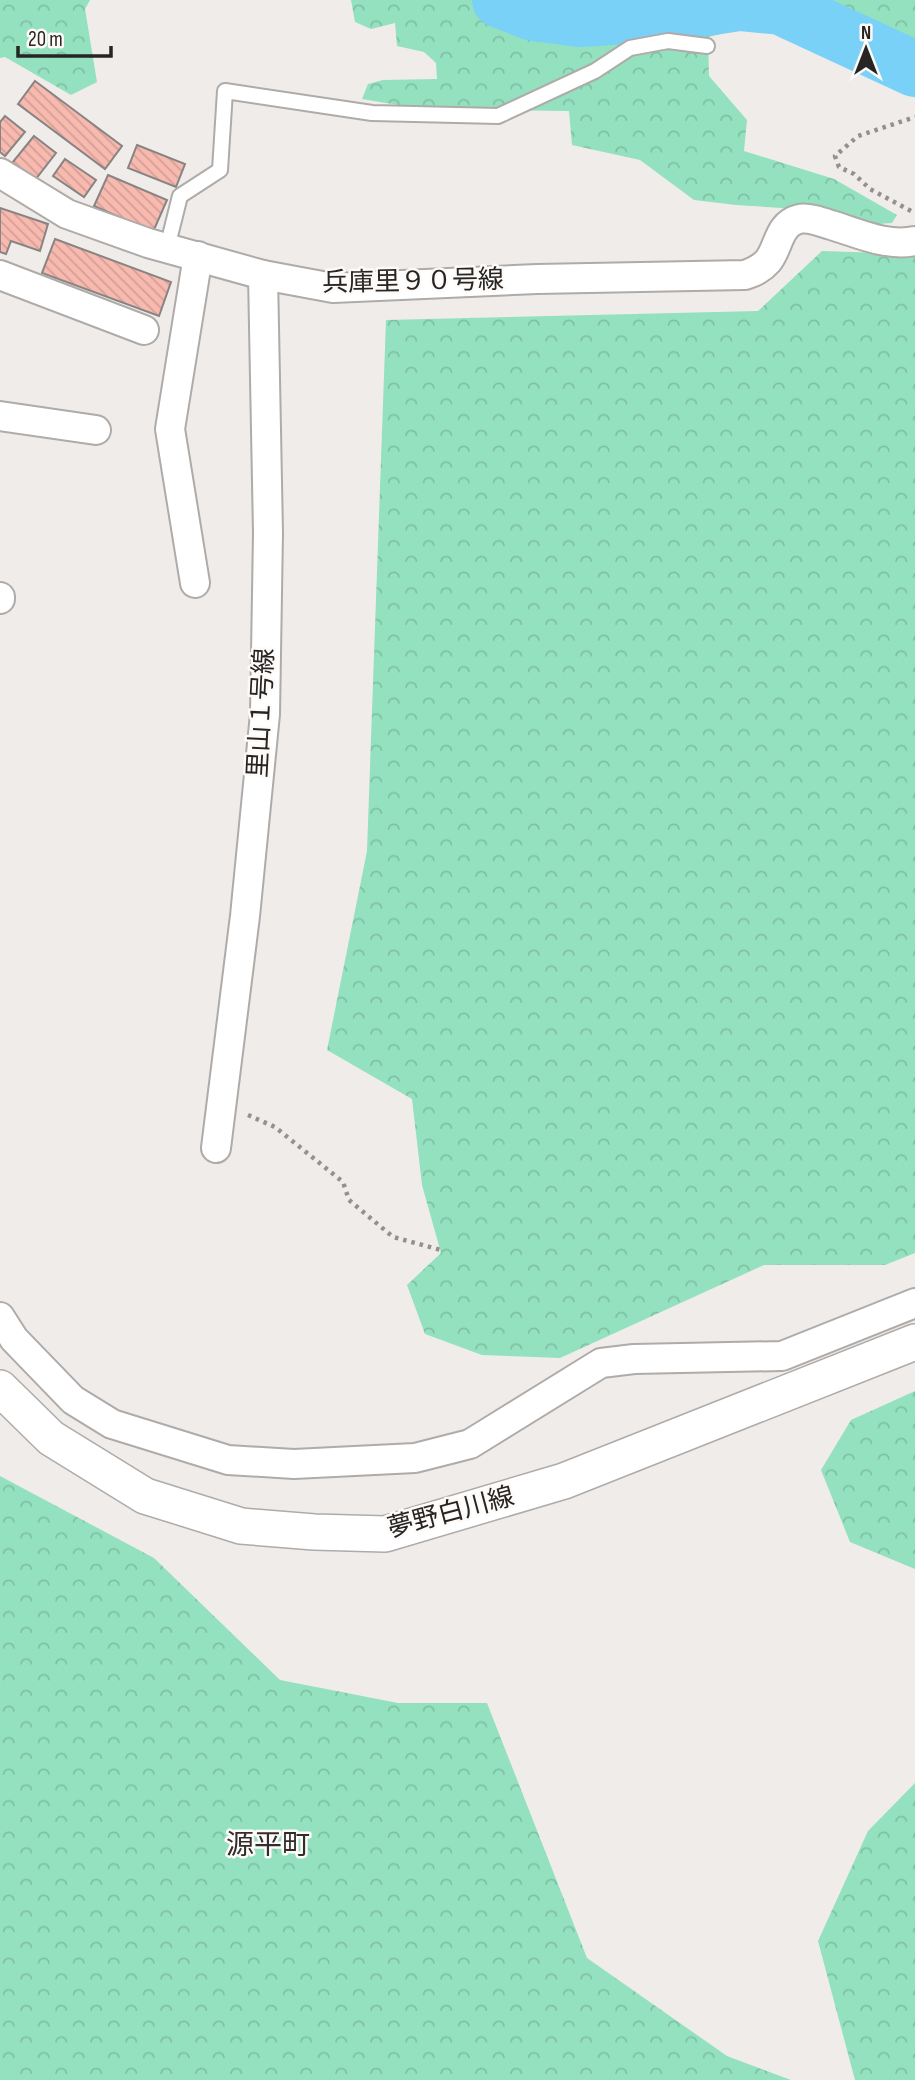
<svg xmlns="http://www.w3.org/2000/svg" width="915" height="2080" font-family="'Sofia Sans Condensed','Noto Sans JP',sans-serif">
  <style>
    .forest { fill: url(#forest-crowns) }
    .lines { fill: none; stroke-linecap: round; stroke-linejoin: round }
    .river { stroke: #7ad1f7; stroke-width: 56 }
    .building { fill: url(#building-back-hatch); stroke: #878483; stroke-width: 2 }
    .service-casing { stroke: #aeaba9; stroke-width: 18 }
    .minor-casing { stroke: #aeaba9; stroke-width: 32 }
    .tertiary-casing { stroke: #aeaba9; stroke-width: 38 }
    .path { stroke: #93908f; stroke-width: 4.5; stroke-dasharray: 3.5 5; stroke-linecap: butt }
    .service { stroke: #fff; stroke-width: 14 }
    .minor { stroke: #fff; stroke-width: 28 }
    .tertiary { stroke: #fff; stroke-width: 35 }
    .labels { text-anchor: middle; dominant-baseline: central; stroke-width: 5; stroke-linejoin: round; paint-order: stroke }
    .street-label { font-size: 26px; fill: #262524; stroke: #fdfaf8 }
    .neighbourhood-label { font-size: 28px; fill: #302d2c; stroke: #fdfaf8 }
  </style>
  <defs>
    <pattern id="forest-crowns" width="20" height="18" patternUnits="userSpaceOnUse" patternTransform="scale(1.75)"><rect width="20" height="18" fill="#93e1be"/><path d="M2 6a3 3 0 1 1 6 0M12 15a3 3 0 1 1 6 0" fill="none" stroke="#7fc1a3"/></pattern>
    <pattern id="building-back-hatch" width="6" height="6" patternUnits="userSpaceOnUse" patternTransform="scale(1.75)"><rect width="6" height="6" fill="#f8b9af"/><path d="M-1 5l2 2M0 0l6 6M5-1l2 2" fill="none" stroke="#d49f96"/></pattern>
  </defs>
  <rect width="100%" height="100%" fill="#f0ecea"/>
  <g class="forest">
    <path d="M0,0H90L85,9L97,82L71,95L5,57L0,58Z"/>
    <path d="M351,0H915V51L784,20L708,37L709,76L747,120L744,151L834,179L897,215L892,223L865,225L798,209L736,205L694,200L640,160L572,145L569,111L496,110L440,112L362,99L368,84L383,80L437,79L436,63L424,52L397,46L395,23L371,29L355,22Z"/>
    <path d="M822,251L915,254V1253L885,1265H764L560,1358L482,1355L425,1334L407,1285L441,1253L422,1185L412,1099L327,1050L367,851L386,320L758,311Z"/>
    <path d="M915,1391V1569L850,1542L821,1470L851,1420Z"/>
    <path d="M0,1476L154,1558L280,1680L398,1703H487L587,1958L727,2056L791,2080H0Z"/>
    <path d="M915,1783V2080H855L818,1941L868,1831Z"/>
  </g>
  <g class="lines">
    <path class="river" d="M500,0L533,13L580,19L672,13L739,3L781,7L915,69"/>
  </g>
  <g class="building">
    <path d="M35,81L122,146L105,169L18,104Z"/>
    <path d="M5,116L25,132L5,156L0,152V122Z"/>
    <path d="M34,136L56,153L35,180L12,163Z"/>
    <path d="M137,145L185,164L176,187L128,168Z"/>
    <path d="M65,159L96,180L84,197L53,176Z"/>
    <path d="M108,175L167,200L153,232L94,206Z"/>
    <path d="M0,208L48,224L40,251L11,241L6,254L0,252Z"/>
    <path d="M55,239L171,282L159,316L42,273Z"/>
  </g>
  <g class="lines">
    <defs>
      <path id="service" d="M167,248L180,196L220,170L225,91L372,113L498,116L595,71L630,48L668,41L707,46"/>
      <g id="minor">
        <path d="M0,173L67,214L148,243L263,275L333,288L537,279L745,275C754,272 761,269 768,261C779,248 778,224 799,219C808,217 822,222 831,225C858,233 887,247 915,241"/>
        <path d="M0,275L144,330"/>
        <path d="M0,416L96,430"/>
        <path d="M195,583L170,429L198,256"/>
        <path d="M0,597V599"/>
        <path d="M216,1148L245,916L265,714L268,533L263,275"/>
        <path d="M0,1317L14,1339L73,1400L112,1424L228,1460L294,1464L415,1458L470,1444L601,1363L634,1359L782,1356L915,1303"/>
      </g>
      <path id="tertiary" d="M0,1388L51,1438L145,1496L241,1526L314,1532L385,1534L564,1481L915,1342"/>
    </defs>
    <use href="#service" class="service-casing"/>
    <use href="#minor" class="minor-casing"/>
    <use href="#tertiary" class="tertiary-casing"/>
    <g class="path">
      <path d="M911,211L870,189L854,174L839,167L835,156L858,136L915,117"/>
      <path d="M248,1115L275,1127L343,1182L349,1200L393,1237L441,1250"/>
    </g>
    <use href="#service" class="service"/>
    <use href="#minor" class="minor"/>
    <use href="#tertiary" class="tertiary"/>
  </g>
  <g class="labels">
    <g class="street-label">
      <text transform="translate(413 282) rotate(-1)">兵庫里９０号線</text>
      <text transform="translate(262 713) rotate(-87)">里山１号線</text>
      <text transform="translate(451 1513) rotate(-15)">夢野白川線</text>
    </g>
    <g class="neighbourhood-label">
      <text x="268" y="1845">源平町</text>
    </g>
  </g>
  <g transform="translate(866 49)" stroke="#fdfaf8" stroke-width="5" paint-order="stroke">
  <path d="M0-5L12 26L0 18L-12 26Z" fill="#262524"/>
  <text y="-10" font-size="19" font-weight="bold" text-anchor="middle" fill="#262524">N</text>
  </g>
  <path d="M18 46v10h93v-10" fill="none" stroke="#262524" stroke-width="3.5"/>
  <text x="28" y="46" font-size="21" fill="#262524" stroke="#fdfaf8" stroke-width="5" paint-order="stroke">20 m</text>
</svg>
